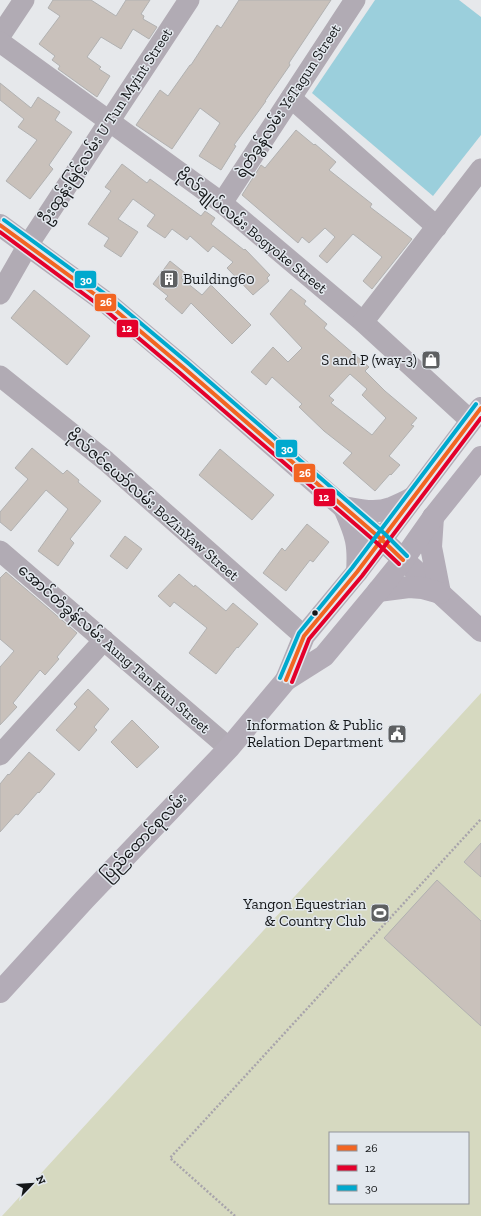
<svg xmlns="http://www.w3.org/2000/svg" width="481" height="1216" font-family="'Zilla Slab','Noto Sans Myanmar',serif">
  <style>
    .green { fill: #d6d9c0; fill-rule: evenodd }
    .water { fill: #9bcfdc }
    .building { fill: #c9c1bb; stroke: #b1b1b1; fill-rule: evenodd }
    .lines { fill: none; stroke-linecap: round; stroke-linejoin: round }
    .path { stroke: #a8a4ab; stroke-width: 2.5; stroke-dasharray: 2 2; stroke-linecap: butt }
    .minor { stroke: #b1abb4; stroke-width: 21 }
    .major { stroke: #b3acb7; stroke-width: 22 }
    .bus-1-casing { stroke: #e3e8ee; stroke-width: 7 }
    .bus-2-casing { stroke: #e3e8ee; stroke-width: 7 }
    .bus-3-casing { stroke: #e3e8ee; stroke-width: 7 }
    .bus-1 { stroke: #f26522; stroke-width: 4 }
    .bus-2 { stroke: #e4002b; stroke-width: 4 }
    .bus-3 { stroke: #00a9ce; stroke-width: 4 }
    .bus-dot { fill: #151719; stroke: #e3e8ee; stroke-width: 1.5 }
    .labels { text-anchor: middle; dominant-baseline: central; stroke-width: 3; stroke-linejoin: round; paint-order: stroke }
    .street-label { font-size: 15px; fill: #151719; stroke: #e3e8ee }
    .poi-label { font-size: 15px; fill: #151719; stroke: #e3e8ee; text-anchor: end }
    .line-badge { stroke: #e3e8ee; stroke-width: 1.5 }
    .badge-label { font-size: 11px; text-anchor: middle; font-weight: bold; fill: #fff }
  </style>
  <rect width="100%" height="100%" fill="#e6e8eb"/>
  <path class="green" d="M481,693V1216H2ZM330,1133H468V1203H330Z"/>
  <path class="water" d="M375,0H459L481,17V135L433,196L312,93Z"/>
  <g class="building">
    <path d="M53,0H91L116,16L126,0H150L141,14L144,16L143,19L157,27L149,39L133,29L121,49L101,37L87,57L101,67L99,69L110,76L97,97L58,69L60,66L52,60L55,56L39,44L60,16L48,8Z"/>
    <path d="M239,0H331L289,63L290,65L265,101H266L234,145L236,146L221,170L199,156L220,123L200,108L172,149L136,125L160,90L168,96L190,65H191L217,25L221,28Z"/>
    <path d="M0,83L31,108L38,97L60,112L55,120L72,132L49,165L53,169L30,199L6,181L37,140L18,127L24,119L0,100Z"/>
    <path d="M296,130L314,145L315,144L336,162L329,170L372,204L370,207L412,239L372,289L363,281L382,257L353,234L327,263L319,256L335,237L325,228L309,243L302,237L298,243L242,195L261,165L265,168Z"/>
    <path d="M122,164L147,183L150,179L201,216L205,211L215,218L211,224L244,250L245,249L270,275L267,278L269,281L253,295L227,268L233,262L213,246L208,252L190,236L187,240L172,229L165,238L147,226L155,215L133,199L118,219L138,232L121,257L104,246L109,238L88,224L111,191L105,187Z"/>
    <path d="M170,261L185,273L181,278L202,295L211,285L251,325L232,344L191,303L182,314L165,299L168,296L153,284Z"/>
    <path d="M291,289L306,301L304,304L327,324L324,328L369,367L365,371L385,391L417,418L411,425L414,426L389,456L400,465L391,475L390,474L375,491L343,463L352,453L324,431L299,407L302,404L272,377L266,385L251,372L273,347L288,362L302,348L270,314ZM350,374L367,389L362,395L386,418L372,435L331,403L334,400L329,396Z"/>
    <path d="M34,290L90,336L67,365L11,318Z"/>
    <path d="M32,448L63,474L67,470L79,480L78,482L101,501L70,539L74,543L58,566L38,551L68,509L46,490L11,531L0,522V512L28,479L15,468Z"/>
    <path d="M220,449L274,495L252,520L199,475Z"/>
    <path d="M307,524L329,542L313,562L310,560L286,591L263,573L282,548L285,551Z"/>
    <path d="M125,536L142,549L127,569L110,556Z"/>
    <path d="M6,572L77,633L57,657L59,659L45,675L40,670L13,703L17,707L0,725V667L14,651L0,639V578Z"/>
    <path d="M179,574L194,587L195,585L226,611L233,603L258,624L238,648L237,647L216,674L189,653L207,628L174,602L170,607L158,596Z"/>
    <path d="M88,689L109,709L94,727L97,730L79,751L56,730L77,707L74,704Z"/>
    <path d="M132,720L159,747L137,768L111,742Z"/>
    <path d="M29,752L55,774L39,793L38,792L18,815L16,814L0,832V784L8,774L9,775Z"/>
    <path d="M481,843V877L464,862Z"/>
    <path d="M437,880L481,921V1026L384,938Z"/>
  </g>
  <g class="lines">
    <path class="path" d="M235,1216L170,1158L481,819"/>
    <g class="minor">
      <path d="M0,36L24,0"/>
      <path d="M0,42L222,203L363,322L471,421"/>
      <path d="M291,98L437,227"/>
      <path d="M222,203L355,0"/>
      <path d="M0,294L28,245L189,0"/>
      <path d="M363,322L481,169"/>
      <path d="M0,376L106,461L304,636"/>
      <path d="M0,551L229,748"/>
      <path d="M0,755L104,640"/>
    </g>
    <g class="major">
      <path d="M0,225L108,304L184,368L351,514L381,539L481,631"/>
      <path d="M343,507C358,510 376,514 391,508C398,505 405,502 412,498"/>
      <path d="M345,510C356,535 359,544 357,572"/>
      <path d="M433,517L431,547L440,593"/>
      <path d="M378,591L409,587L422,588L440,593"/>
      <path d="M286,680L304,636L357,572L481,408"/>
      <path d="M0,992L84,900L229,748L286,680L324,656L378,591L403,560L434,516L481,457"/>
    </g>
    <defs>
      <g id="bus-1">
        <path d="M0,225L108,304L184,368L381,539L403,560"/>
        <path d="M286,680L304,636L357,572L481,408"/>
      </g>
      <g id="bus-2">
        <path d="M0,232L104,309L180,373L377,543L399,564"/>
        <path d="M292,682L309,639L362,576L481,418"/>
      </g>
      <g id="bus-3">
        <path d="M4,220L112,299L188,363L385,534L407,556"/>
        <path d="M280,678L299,633L352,568L476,404"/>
      </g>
    </defs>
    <use href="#bus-1" class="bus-1-casing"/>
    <use href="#bus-2" class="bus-2-casing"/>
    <use href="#bus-3" class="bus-3-casing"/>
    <use href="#bus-1" class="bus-1"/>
    <use href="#bus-2" class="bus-2"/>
    <use href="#bus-3" class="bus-3"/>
  </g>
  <defs>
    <symbol id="building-square" viewBox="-11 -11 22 22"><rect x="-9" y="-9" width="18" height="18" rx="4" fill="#5e6062" stroke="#e3e8ee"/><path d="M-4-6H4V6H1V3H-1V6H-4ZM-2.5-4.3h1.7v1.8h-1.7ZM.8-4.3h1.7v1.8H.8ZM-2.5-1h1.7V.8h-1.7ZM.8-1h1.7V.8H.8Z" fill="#fff"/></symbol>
    <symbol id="shop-square" viewBox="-11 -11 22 22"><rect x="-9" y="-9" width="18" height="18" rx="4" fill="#5e6062" stroke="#e3e8ee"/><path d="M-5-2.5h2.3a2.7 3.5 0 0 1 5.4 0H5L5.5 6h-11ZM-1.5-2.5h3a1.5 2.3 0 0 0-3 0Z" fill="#fff"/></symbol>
    <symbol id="civic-square" viewBox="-11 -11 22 22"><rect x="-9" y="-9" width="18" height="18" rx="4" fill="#5e6062" stroke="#e3e8ee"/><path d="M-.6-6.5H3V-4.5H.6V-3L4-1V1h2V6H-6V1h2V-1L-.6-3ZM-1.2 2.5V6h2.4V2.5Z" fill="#fff"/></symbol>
    <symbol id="stadium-square" viewBox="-11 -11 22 22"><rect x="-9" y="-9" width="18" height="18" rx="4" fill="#5e6062" stroke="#e3e8ee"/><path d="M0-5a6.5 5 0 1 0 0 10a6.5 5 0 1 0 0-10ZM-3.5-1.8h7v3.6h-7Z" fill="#fff"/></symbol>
  </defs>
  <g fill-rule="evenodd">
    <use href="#building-square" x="158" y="268" width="22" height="22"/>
    <use href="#shop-square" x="420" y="349" width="22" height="22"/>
    <use href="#civic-square" x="386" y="723" width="22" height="22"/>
    <use href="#stadium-square" x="369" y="902" width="22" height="22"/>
  </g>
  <circle class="bus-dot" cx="315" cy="613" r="3.5"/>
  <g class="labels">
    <g class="street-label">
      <text transform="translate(288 101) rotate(-57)">ရဲတံခွန်လမ်း YeTagun Street</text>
      <text transform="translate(106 126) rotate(-57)">ဦးထွန်းမြင့်လမ်း U Tun Myint Street</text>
      <text transform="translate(252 231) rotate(39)">ဗိုလ်ချုပ်လမ်း Bogyoke Street</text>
      <text transform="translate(153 505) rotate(41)">ဗိုလ်ဇင်ယော်လမ်း BoZinYaw Street</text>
      <text transform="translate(114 649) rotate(41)">အောင်တံခွန်လမ်း Aung Tan Kun Street</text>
      <text transform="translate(144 837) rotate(-46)">ပြည်ထောင်စုလမ်း</text>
    </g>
    <g class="poi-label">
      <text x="183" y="279" text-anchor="start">Building60</text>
      <text x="417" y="360">S and P (way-3)</text>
      <text x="383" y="725">Information &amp; Public<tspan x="383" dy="17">Relation Department</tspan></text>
      <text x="366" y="904">Yangon Equestrian<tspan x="366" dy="17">&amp; Country Club</tspan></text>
    </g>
  </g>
  <g class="line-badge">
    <rect x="74" y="270" width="23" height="19" rx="4" fill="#00a9ce"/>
    <rect x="94" y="293" width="23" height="19" rx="4" fill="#f26522"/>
    <rect x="116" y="319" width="23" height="19" rx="4" fill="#e4002b"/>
    <rect x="275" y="439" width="23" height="19" rx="4" fill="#00a9ce"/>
    <rect x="293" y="463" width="23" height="20" rx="4" fill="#f26522"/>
    <rect x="313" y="488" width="23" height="19" rx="4" fill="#e4002b"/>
  </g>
  <g class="badge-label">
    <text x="86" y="284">30</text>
    <text x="106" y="306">26</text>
    <text x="127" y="332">12</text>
    <text x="287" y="453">30</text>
    <text x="305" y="477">26</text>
    <text x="324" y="501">12</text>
  </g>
  <rect x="329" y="1132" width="140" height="72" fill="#e3e8ee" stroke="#919499"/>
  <rect x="337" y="1145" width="20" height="6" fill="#f26522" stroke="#919499"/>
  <text x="365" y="1152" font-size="12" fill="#151719">26</text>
  <rect x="337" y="1165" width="20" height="6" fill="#e4002b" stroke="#919499"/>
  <text x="365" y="1172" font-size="12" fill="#151719">12</text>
  <rect x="337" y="1185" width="20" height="6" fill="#00a9ce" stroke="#919499"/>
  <text x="365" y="1192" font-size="12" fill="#151719">30</text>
  <g transform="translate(32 1184) rotate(65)" stroke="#e3e8ee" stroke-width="3" paint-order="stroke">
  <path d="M0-3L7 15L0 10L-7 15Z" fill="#151719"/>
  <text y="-6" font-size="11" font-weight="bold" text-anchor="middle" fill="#151719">N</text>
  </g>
</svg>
